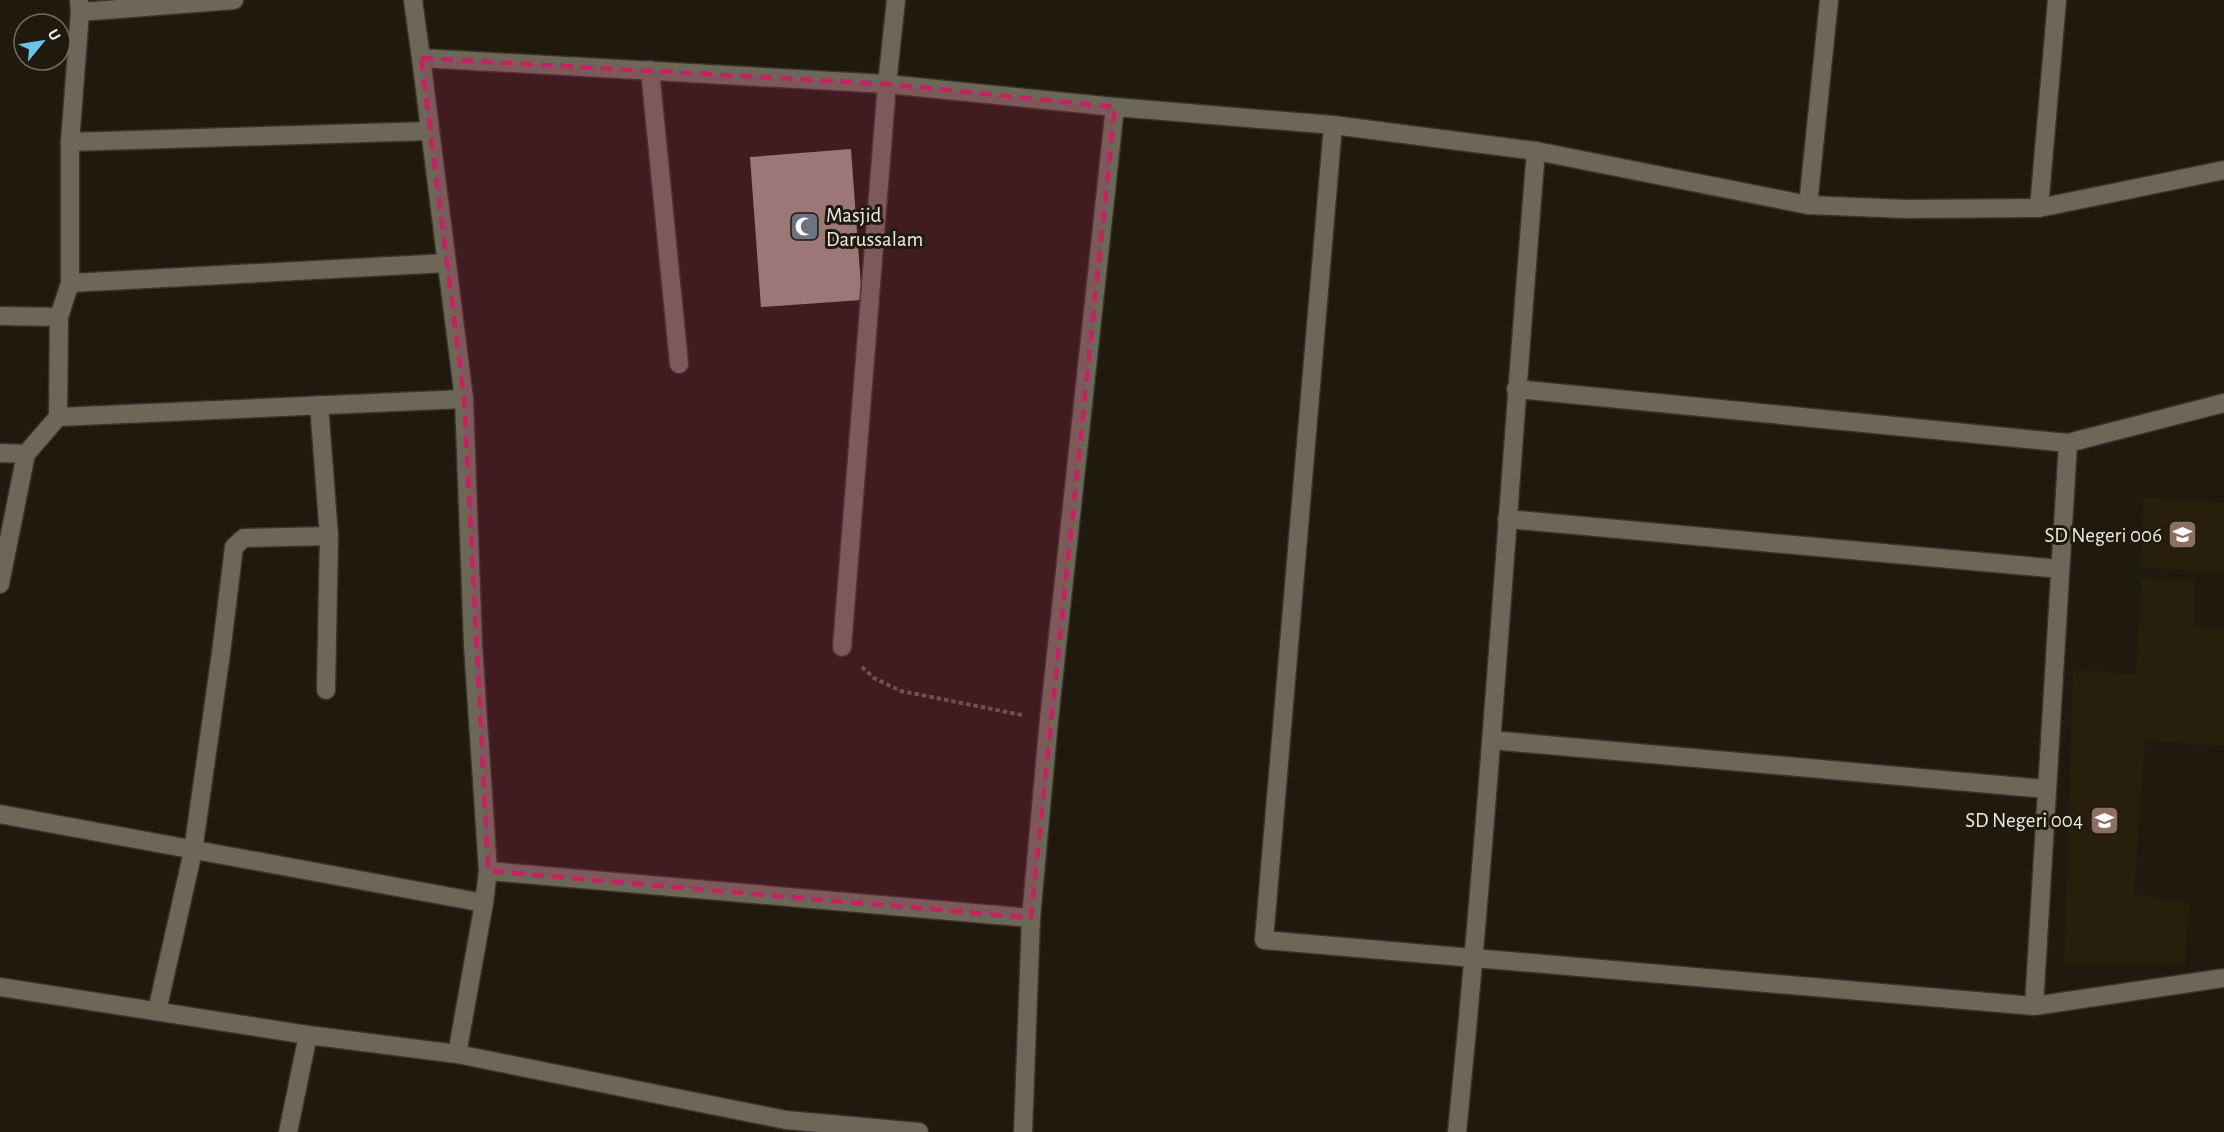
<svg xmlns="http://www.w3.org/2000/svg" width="2224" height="1132" font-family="'Alegreya Sans',sans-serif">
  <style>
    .built { fill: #271f0c }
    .building { fill: #948d7e }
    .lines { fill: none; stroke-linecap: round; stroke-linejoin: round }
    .minor-casing { stroke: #37332d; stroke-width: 21 }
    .path { stroke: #5e594e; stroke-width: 4; stroke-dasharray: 4.5 3; stroke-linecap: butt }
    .minor { stroke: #6d6758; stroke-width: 18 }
    .marked { fill: #c42262; fill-opacity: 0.2; stroke: #c42262; stroke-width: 4.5; stroke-dasharray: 12 8; stroke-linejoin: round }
    .labels { text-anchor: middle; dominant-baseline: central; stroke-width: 6; stroke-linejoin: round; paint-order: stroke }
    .poi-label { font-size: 21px; fill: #edeae1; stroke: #201a0e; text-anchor: end }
  </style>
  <rect width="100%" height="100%" fill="#201a0e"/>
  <g class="built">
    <path d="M2144,497L2224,502V573L2139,567Z"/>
    <path d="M2141,578L2194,579V626L2224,628V746L2145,741L2134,895L2190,903L2185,964L2064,965L2073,670L2136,674Z"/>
  </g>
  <path class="building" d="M851,149L862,300L761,307L750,157Z"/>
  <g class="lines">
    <defs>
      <g id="minor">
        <path d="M413,0L421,58L887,84L1115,107L1333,125L1536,151L1808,205L1906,209L2039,208L2224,170"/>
        <path d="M80,12L234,0"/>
        <path d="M421,58L464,399L473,645L488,871L484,903L457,1054"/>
        <path d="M650,70L679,364"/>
        <path d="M1333,125L1264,940L2034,1006L2224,978"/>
        <path d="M70,142L430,131"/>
        <path d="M1808,205L1829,0"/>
        <path d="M2039,208L2057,0"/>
        <path d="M70,283L447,263"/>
        <path d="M0,316L59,317"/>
        <path d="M1516,389L2068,443L2224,403"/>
        <path d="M58,417L464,399"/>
        <path d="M0,453L26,454L58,417L59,317L70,283V142L80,12L79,0"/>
        <path d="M1507,519L2060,569"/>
        <path d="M0,584L26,454"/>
        <path d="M842,647L887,84L896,0"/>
        <path d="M326,690L329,536"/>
        <path d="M1491,740L2046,789"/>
        <path d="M0,814L484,903"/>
        <path d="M488,871L1031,918"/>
        <path d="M0,987L308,1035L457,1054L786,1120L919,1132"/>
        <path d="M2034,1006L2068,443"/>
        <path d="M157,1011L193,851L221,653L234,547L244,538L329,536L319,405"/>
        <path d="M288,1132L308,1035"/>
        <path d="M1023,1132L1031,918L1049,720L1115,107"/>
        <path d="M1457,1132C1490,806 1509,478 1536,151"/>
      </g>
    </defs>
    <use href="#minor" class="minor-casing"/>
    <path class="path" d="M862,667L874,678L901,691L1022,715"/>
    <use href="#minor" class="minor"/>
  </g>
  <path class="marked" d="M421,58L887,84L1115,107L1031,918L488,871L464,399Z"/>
  <defs>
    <symbol id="mosque-square" viewBox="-11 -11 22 22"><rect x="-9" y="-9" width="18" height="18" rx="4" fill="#6b7280" stroke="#201a0e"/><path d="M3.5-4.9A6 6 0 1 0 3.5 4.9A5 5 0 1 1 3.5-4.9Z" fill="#fff"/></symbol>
    <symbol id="school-square" viewBox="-11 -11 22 22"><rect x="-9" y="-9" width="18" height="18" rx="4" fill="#8d6e63" stroke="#201a0e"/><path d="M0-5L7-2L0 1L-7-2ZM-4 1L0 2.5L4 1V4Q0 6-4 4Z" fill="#fff"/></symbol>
  </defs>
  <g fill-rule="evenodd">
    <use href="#mosque-square" x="788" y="210" width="33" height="33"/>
    <use href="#school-square" x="2166" y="518" width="33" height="33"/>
    <use href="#school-square" x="2088" y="804" width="33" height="33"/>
  </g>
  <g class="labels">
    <g class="poi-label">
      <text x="826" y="215" text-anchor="start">Masjid<tspan x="826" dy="24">Darussalam</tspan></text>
      <text x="2162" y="535">SD Negeri 006</text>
      <text x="2083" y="820">SD Negeri 004</text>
    </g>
  </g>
  <g transform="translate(42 42) rotate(60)"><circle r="28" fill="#201a0e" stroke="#726d62" stroke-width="1.5"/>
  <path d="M0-4.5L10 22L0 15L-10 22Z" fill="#66c4ef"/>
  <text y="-9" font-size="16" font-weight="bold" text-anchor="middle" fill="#edeae1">U</text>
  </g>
</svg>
